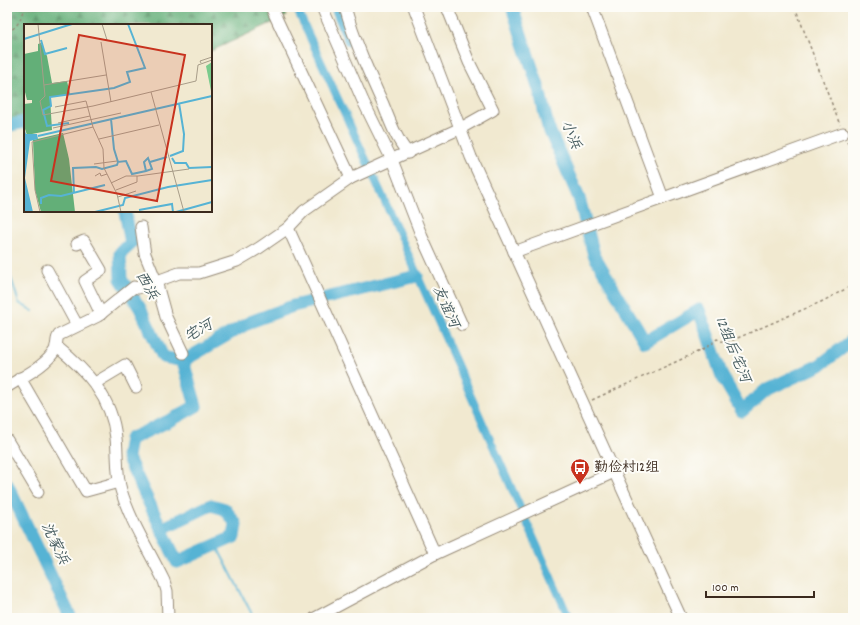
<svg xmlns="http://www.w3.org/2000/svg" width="860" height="625" font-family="Dekko,'LXGW WenKai TC',sans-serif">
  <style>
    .forest { fill: url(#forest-firs); stroke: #4f6c4b }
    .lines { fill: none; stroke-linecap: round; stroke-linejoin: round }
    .stream { stroke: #56b3d4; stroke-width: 2 }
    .canal { stroke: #56b3d4; stroke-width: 8 }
    .river { stroke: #56b3d4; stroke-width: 13 }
    .minor-casing { stroke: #968a77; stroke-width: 13 }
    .path { stroke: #968a77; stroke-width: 1.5; stroke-dasharray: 3 3; stroke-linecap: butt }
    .minor { stroke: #fff; stroke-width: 11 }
    .labels { text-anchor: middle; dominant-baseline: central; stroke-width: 4; stroke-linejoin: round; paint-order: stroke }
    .poi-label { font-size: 14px; fill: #3b2a1e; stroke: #fdfcf7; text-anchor: start }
    .water-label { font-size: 15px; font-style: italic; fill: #445a5e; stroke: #fdfcf7 }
    .inset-river { fill: none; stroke: #56b3d4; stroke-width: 2 }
    .inset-road { fill: none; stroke: #a89d89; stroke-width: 1 }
    .view { fill: #c8321e; fill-opacity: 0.15; stroke: #c8321e; stroke-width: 2 }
    .inset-edge { fill: none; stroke: #3b2a1e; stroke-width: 2 }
  </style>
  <defs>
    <pattern id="forest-firs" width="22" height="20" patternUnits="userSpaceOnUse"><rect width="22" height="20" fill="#63af78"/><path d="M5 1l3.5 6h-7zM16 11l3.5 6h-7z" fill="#538f62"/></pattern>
  </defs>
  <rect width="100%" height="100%" fill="#fdfcf7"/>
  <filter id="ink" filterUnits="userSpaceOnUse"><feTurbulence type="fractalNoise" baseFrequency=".025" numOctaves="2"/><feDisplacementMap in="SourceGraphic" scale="8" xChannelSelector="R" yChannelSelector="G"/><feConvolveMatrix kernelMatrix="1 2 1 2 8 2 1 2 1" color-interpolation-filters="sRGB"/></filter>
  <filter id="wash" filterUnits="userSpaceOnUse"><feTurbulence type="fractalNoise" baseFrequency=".012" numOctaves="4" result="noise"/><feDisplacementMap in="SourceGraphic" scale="16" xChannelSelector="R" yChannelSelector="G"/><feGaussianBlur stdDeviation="0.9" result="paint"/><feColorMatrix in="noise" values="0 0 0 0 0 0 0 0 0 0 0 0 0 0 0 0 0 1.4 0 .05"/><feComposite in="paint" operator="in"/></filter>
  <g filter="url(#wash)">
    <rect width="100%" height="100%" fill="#f1e9d0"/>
    <path class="forest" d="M7,7H282L287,16L211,51V25H25V117L7,122Z"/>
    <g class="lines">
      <g class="stream">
        <path d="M7,266L19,303L33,311"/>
        <path d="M216,545L254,618"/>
      </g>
      <path class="canal" d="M296,7L382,195L569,618"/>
      <g class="river">
        <path d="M337,7L350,40"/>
        <path d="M512,7L539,89L548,127L579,198L594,255L645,342L699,310L722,376L742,411L766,390L820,365L853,340"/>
        <path d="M7,126L25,122"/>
        <path d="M125,211L131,243L120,253L121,279L140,308L163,357L183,361"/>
        <path d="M7,484L71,618"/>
        <path d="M161,529L211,505L225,509L236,524L234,537L177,562L127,456L130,439L173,419L196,406L183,361L250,322L293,306L417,276"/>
      </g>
    </g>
  </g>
  <g filter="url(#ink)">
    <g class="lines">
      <defs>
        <g id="minor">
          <path d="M271,7L351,178"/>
          <path d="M322,7L363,101L392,160L422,237L462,325"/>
          <path d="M345,7C354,40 369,73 383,104C390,121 396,139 408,153"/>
          <path d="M414,7L471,157L681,618"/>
          <path d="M592,7L663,198"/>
          <path d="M141,227L145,254L156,281L166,317L183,353"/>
          <path d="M288,228L435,554"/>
          <path d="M77,244L84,241L101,270L85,281L101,314"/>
          <path d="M514,252L843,133"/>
          <path d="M47,270L77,325"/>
          <path d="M56,346C87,371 112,397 116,438C118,455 116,474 121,490C130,521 150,552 164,581L167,591L168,618"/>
          <path d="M20,378L86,491L119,482"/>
          <path d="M95,383L125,365L136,387"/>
          <path d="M7,387C23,376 45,367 55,350C58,345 55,340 59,335L98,316L134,287L138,288L179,273H199L237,261L259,248L288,228L304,211L351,178L461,128L493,110L469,62L447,7"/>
          <path d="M7,440L38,492"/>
          <path d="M315,618L435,554L614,472"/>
        </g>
      </defs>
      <use href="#minor" class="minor-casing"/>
      <g class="path">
        <path d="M795,7L840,125"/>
        <path d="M7,32C19,27 21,18 24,7"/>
        <path d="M847,141L853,154"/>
        <path d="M592,400L704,349L717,339L726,343L823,301L853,285"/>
      </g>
      <use href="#minor" class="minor"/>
    </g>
  </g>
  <defs>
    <symbol id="bus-pin" viewBox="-11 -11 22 30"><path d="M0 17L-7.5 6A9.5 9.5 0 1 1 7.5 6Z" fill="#c8321e" stroke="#fdfcf7"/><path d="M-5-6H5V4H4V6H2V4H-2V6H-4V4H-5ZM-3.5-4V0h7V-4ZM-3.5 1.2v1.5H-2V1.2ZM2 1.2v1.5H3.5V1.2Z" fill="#fff"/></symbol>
  </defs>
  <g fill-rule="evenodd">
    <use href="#bus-pin" x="569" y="457" width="22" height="30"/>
  </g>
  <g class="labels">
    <g class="poi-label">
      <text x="594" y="468">勤俭村12组</text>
    </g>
    <g class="water-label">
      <text transform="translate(570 135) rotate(68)">小浜</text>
      <text transform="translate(146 286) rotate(61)">西浜</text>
      <text transform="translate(445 307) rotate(66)">友谊河</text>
      <text transform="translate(199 332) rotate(-30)">宅河</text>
      <text transform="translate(732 350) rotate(68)">12组后宅河</text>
      <text transform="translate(54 544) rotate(64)">沈家浜</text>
    </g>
  </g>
  <g transform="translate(24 24)">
    <rect width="188" height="188" fill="#f1e9d0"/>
    <path d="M17,19L23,32L28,59L43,57L46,70L26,73L28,106L3,111L0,102V80L8,79V76H3L0,64V30L14,27V20ZM39,109L45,135L51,188H17L11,166L9,116Z" fill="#63af78"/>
    <path d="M188,38V66L187,67L182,42Z" fill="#7acb8c"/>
    <path d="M0,103L2,110H13L14,115L6,117L1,154L9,188H0Z" fill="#56b3d4"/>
    <path class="inset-river" d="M0,15L48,0M17,16L21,30L43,24M87,95L90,125L94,138L102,137L108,150L122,147L128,145L124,134L120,138L122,147M45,99L23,102L19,86L27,82L26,73L90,64L106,58L103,48L121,44L104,0M14,112L188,72M146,132L159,127L160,110L155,79M148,134L151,139H162L165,144L188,143M126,138L143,133M50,169L49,144L72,143L78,145L93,141L94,138M17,180V174L25,171L37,172L81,161M115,186L148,180L149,188M71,188L99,181L101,174L144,163L188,156M152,188L188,178"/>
    <path class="inset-road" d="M14,0L21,72L16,77L19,91L69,82L172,57L174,41L188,36M78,0L83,16M77,18L87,78M177,39L176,37L188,33M20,61L82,51M127,68L160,188M31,83L62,77L69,103L79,125L80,144L93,170L97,188M34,99L66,92M29,104L97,89M75,115L135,101M70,140L93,137M71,152L76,149L77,152L83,150M87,159L102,152H114L165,145M92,166L113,158V152M94,173L112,167M16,188L11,166L8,118L69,103"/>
    <path class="view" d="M55,11L161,31L133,177L27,157Z"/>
    <rect width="188" height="188" class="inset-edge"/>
  </g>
  <rect width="860" height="625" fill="none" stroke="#fdfcf7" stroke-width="24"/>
  <path d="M706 591v6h108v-6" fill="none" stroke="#3b2a1e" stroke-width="2"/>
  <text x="712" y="591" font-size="12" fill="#3b2a1e" stroke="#fdfcf7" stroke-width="3" paint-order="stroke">100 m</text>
</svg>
